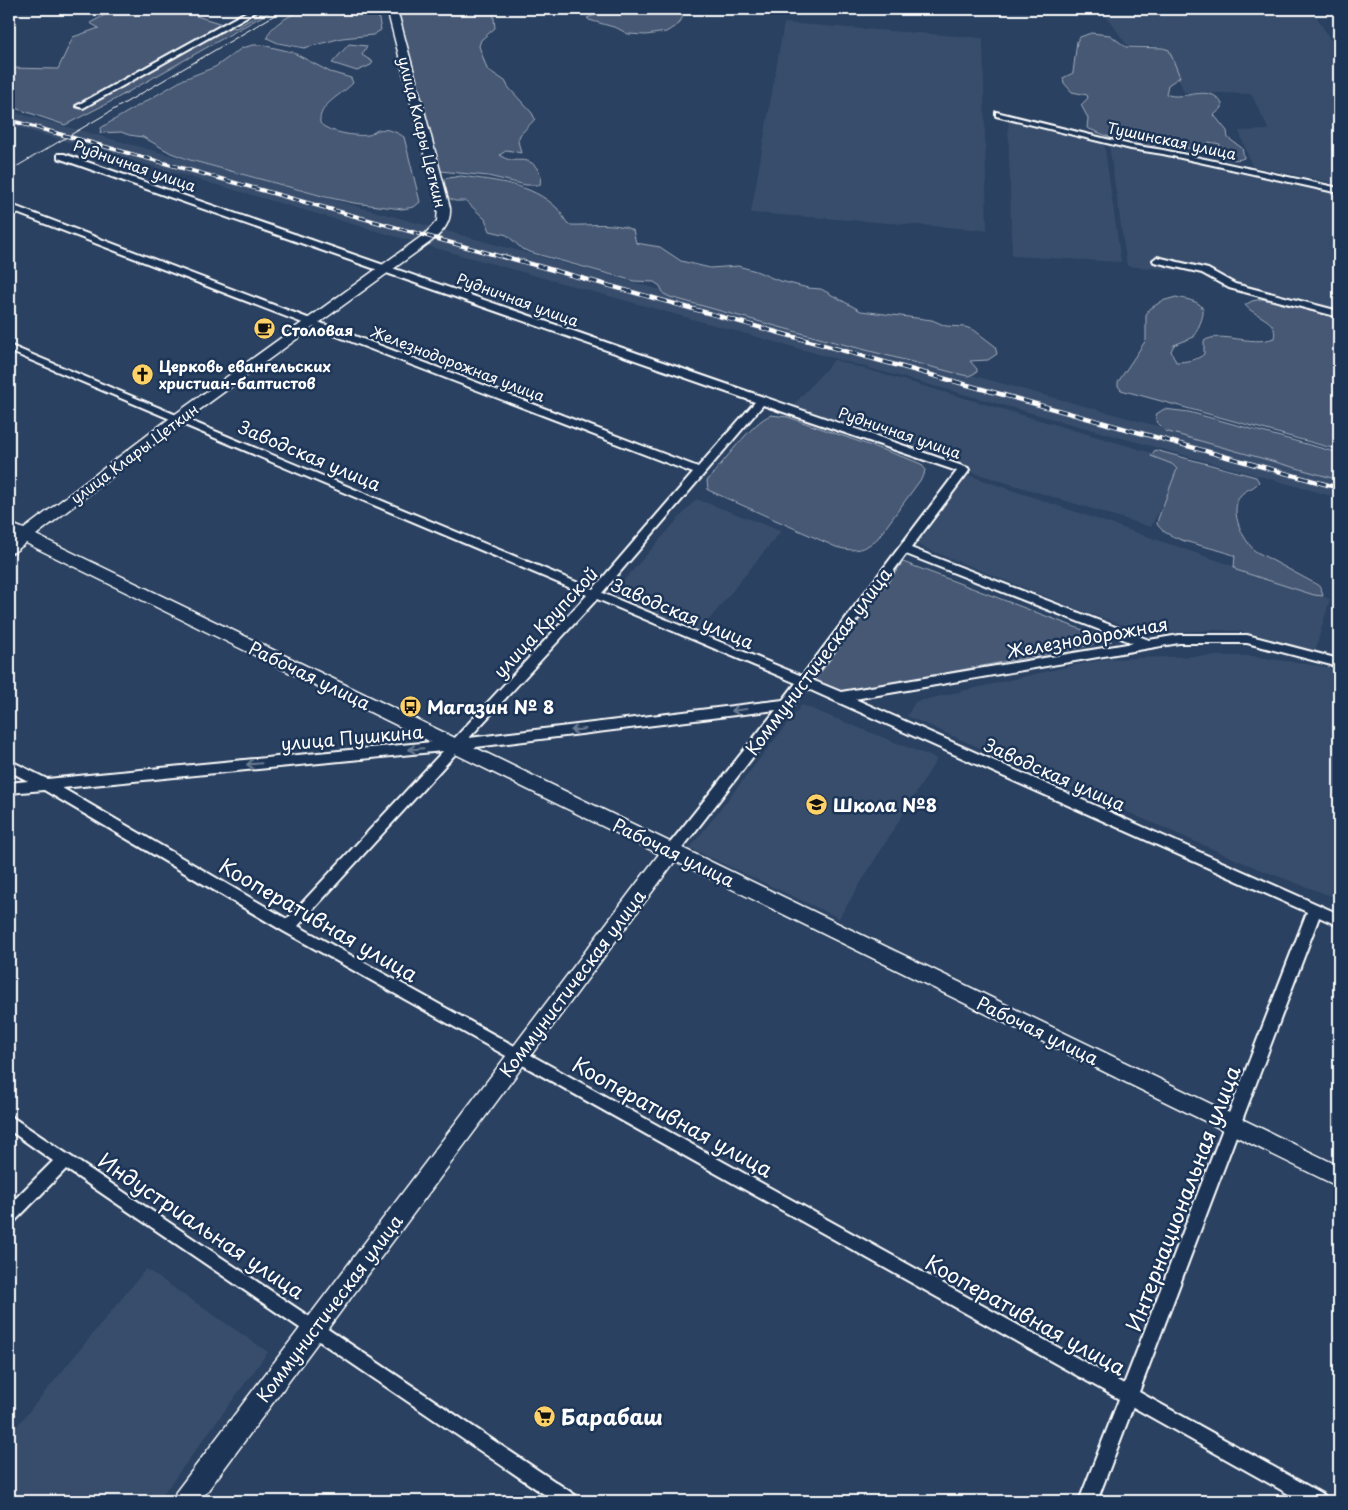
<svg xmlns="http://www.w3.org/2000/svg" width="1348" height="1510" font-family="'Playpen Sans',sans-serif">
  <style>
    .built { fill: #394e6c }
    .green { fill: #465975; stroke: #a2acba }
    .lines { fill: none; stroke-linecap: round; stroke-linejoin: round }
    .street-casing { stroke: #fff; stroke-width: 4 }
    .secondary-casing { stroke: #fff; stroke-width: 3 }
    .street { fill: #1d3557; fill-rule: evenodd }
    .secondary { fill: #1d3557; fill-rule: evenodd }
    .tram { stroke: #fff; stroke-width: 1 }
    .rail-far1-casing { stroke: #fff; stroke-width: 4 }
    .rail-casing { stroke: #fff; stroke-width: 4.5 }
    .rail-far1 { stroke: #1d3557; stroke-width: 2.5; stroke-dasharray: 7; stroke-linecap: butt }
    .rail { stroke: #1d3557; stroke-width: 3; stroke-dasharray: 9; stroke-linecap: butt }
    .oneway { stroke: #6c7c92 }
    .labels { text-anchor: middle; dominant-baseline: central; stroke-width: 5; stroke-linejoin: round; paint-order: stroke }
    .far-street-label { font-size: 15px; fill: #fff; stroke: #1d3557 }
    .far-poi-label { font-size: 15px; font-weight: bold; fill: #fff; stroke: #1d3557; text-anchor: start }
    .street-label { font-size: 18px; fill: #fff; stroke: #1d3557 }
    .poi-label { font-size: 18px; font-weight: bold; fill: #fff; stroke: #1d3557; text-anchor: start }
    .near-street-label { font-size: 21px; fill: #fff; stroke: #1d3557 }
    .near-poi-label { font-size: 21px; font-weight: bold; fill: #fff; stroke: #1d3557; text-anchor: start }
  </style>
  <rect width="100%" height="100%" fill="#2a4161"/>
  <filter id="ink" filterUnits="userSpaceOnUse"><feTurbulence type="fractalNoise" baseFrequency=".02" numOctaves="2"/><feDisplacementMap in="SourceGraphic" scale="10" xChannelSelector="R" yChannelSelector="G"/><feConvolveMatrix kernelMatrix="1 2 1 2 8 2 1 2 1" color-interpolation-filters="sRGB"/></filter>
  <g filter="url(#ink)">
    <g class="built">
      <path d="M1101,9H1312L1339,54V184L1252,166L1239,131L1269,130L1251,94L1184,92L1165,47L1127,45Z"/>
      <path d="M784,23L983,38L987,230L751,213Z"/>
      <path d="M9,111L1339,476V498L439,249L9,125Z"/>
      <path d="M1008,117L1104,143L1121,262L1012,256Z"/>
      <path d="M1109,145L1339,194V310L1243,286L1204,273L1127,266Z"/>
      <path d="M834,360L1183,462L1151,527L975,473L791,408Z"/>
      <path d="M968,475L1330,599L1315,651L1240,631L1212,630L1149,634L1080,610L917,545Z"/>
      <path d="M696,499L781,531L699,632L611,595Z"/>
      <path d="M1204,656H1252L1339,669V899L1256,868L907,716L915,702L1057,669L1107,659Z"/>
      <path d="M802,705L937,759L839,918L690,848Z"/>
      <path d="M146,1269L268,1352L158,1501H9V1436Z"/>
    </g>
    <g class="green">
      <path d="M112,9H148L156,11L170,9H202L196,16L236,28L268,9H275L112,101L65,125L9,106V68L58,69L73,37L99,28L90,23L114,10Z"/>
      <path d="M303,9H377L381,30L373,35L342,38L304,48L278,43L267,38C270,24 291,16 303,9Z"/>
      <path d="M395,9H493L495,28L481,40L479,46L487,69L505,81L509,88L532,113L535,119L520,135L518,141L521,153L507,150L500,155C515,168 530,149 541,176L540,185H526L488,176L440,171Z"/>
      <path d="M609,9H678L683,16L679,24L666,32L646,35L628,34L617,28L589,20L587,18Z"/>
      <path d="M1091,33L1110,35L1126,47L1163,48L1169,50L1180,77L1168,85L1166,94C1182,102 1211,82 1222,104V108L1214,115L1227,131L1228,138L1242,148L1244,158C1236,162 1223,159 1218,151L1220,144L1209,142L1200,150L1160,144L1151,147H1141L1114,139L1087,128L1088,118L1081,105L1088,98L1087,95L1072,92L1064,83L1063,78L1073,73L1077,41L1080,37Z"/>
      <path d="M349,44L367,46L362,55L373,62L371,65L357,71L332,63Z"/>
      <path d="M262,45L292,52L330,72L351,78L353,83C342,95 318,104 320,123C327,132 356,137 368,135C372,135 374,131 378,130C387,128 397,132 404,137L420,202L414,207L402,209L354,203L326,197L190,160L171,153L143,137L129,135L121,132L100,133L101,128L107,124L184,79L215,67L242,48L253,45Z"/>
      <path d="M461,176C495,181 531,183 557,208C562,213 564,220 569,225C591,226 613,221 633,230L636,243L660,247L681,261L710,268L738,266L756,271L777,280L808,288L821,289L861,311L932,320L946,326L965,327L974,330L995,346L997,354L988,360L970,361L977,369V372L969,376L963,375L819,338L670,297L664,294L660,286L654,282L634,281L533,253L522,249L507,235L490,231L485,219L466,201H455L449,198L443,182V179Z"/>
      <path d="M1176,297C1210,303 1207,309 1194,337L1174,345L1171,351L1176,362C1185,362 1198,360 1204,354V341C1220,330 1251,347 1274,338C1279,319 1254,317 1245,305L1252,301L1262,299L1339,318V450L1121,390L1118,386V382L1146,340V316L1148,310L1162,301Z"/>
      <path d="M1164,409L1189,412L1339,453V480L1165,431L1158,424L1155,415Z"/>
      <path d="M771,415L788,417L909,459L921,464L925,469L924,475L878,538C864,551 853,552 836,547L708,490L707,481C721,465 753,421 771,415Z"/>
      <path d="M1155,450L1256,477L1259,482C1254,489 1245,489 1240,496C1229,513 1243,539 1255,551L1316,584L1321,588L1323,596L1314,595L1236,570L1234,567L1235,556C1215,546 1168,543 1157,524L1158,519L1177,469L1172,464L1151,456Z"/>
      <path d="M903,562L1112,641L842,693L814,681Z"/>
    </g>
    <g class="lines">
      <defs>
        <g id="street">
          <path d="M251,9H260L83,108L76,106Z"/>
          <path d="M996,112L1131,145L1163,150L1339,188V193L1163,154L1131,149L996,116Z"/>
          <path d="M58,154H64L968,468L969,470L968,472L911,548L1149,640L1179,635H1247L1339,659V667L1247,643H1179L855,699L1339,914V926L1319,917L1139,1392L1324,1495L1327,1501H1301L1133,1407L1097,1501H1079L1119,1399L283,931L44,790L9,793V783L28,781L9,771V760L47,779L453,740L587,595L9,351V345L593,589L693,473L9,210V204L698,467L755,402L58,158ZM763,405L957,471L802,676L602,593ZM906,554L1133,643L841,692L812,680ZM597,599L796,683L783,700L469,738ZM806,688L1307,912L1124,1384L298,926L460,749L776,710L667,847L665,851L667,855L672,856L677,855ZM443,751L287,919L62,788Z"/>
          <path d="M1157,257L1208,269L1235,284L1339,311V317L1229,288L1202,273L1154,262L1153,260Z"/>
          <path d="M9,1115L575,1495L578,1501H554L66,1169L15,1221L9,1224V1205L53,1161L9,1130Z"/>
        </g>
        <path id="secondary" d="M387,9H397L450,208C451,222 444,231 433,240L184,421L36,535L1339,1166V1187L675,861L200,1501H173L176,1492L659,854L26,543L14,552L9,553V540L14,537L9,534V523L24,529L174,415L425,234L437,221L438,208Z"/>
      </defs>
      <use href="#street" class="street-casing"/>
      <use href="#secondary" class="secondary-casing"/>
      <use href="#street" class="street"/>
      <use href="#secondary" class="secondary"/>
      <path class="tram" d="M9,171L285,9"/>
      <defs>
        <path id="rail-far1" d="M9,120L506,258"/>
        <path id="rail" d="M502,256L1339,488"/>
      </defs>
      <use href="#rail-far1" class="rail-far1-casing"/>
      <use href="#rail" class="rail-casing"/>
      <use href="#rail-far1" class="rail-far1"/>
      <use href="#rail" class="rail"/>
    </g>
    <defs><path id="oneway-shaft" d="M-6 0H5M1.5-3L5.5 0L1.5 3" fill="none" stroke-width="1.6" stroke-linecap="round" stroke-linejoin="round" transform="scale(1.25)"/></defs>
    <g class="oneway">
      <use href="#oneway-shaft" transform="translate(739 710) rotate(173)"/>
      <use href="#oneway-shaft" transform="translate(578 730) rotate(173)"/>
      <use href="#oneway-shaft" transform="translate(416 749) rotate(175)"/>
      <use href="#oneway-shaft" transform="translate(254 764) rotate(175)"/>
    </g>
  </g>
  <defs>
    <symbol id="cafe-disc" viewBox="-11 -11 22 22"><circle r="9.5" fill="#ffd166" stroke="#1d3557"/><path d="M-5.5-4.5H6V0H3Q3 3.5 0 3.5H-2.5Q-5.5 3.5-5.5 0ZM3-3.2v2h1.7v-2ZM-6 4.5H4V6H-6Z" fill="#111"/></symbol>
    <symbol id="church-disc" viewBox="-11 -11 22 22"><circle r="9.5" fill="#ffd166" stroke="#1d3557"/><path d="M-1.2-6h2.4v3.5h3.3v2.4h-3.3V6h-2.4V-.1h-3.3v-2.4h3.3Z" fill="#111"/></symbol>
    <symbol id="bus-disc" viewBox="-11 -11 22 22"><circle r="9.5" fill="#ffd166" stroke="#1d3557"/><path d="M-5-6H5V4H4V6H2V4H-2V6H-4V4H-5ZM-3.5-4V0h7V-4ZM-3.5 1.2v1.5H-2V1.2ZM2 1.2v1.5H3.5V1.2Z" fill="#111"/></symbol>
    <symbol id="school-disc" viewBox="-11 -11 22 22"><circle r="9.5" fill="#ffd166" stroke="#1d3557"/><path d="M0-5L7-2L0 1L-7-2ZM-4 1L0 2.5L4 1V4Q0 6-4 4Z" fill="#111"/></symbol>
    <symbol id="supermarket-disc" viewBox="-11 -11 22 22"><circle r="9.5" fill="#ffd166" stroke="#1d3557"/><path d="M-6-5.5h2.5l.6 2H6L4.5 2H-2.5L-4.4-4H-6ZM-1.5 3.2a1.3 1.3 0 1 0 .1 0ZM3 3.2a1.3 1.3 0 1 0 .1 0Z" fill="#111"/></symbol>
  </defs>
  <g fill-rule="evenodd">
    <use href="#cafe-disc" x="252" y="316" width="25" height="25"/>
    <use href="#church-disc" x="130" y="362" width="25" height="25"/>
    <use href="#bus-disc" x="398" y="694" width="25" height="25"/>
    <use href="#school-disc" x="804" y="792" width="25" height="25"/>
    <use href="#supermarket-disc" x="532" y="1404" width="25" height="25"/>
  </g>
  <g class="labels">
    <g class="far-street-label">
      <text transform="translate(423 132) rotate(76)">улица Клары Цеткин</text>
      <text transform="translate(1172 140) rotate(12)">Тушинская улица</text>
      <text transform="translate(135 165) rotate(19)">Рудничная улица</text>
      <text transform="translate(518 299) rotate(20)">Рудничная улица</text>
      <text transform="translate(458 363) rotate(21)">Железнодорожная улица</text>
      <text transform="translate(900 432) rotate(19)">Рудничная улица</text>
      <text transform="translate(134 453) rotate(-37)">улица Клары Цеткин</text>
    </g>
    <g class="far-poi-label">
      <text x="281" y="329">Столовая</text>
      <text x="159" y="365">Церковь евангельских<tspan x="159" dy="17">христиан-баптистов</tspan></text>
    </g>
    <g class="street-label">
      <text transform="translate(310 455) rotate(23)">Заводская улица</text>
      <text transform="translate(683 613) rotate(23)">Заводская улица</text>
      <text transform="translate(545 622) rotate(-47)">улица Крупской</text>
      <text transform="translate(1087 637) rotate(-10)">Железнодорожная</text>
      <text transform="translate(818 661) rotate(-53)">Коммунистическая улица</text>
      <text transform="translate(310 675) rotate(26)">Рабочая улица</text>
      <text transform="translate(352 737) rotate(-5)">улица Пушкина</text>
      <text transform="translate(1055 774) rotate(24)">Заводская улица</text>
      <text transform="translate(674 852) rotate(26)">Рабочая улица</text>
      <text transform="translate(572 983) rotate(-53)">Коммунистическая улица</text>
      <text transform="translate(1038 1030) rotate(26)">Рабочая улица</text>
      <text transform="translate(329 1308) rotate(-53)">Коммунистическая улица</text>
    </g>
    <g class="poi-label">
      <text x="427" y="706">Магазин № 8</text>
      <text x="833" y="804">Школа №8</text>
    </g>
    <g class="near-street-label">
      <text transform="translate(319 919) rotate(30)">Кооперативная улица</text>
      <text transform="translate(673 1116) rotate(29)">Кооперативная улица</text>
      <text transform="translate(1182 1198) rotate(-69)">Интернациональная улица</text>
      <text transform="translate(202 1225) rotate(34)">Индустриальная улица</text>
      <text transform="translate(1026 1314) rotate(29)">Кооперативная улица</text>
    </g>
    <g class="near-poi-label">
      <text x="561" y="1416">Барабаш</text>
    </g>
  </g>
  <rect width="1348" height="1510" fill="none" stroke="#1d3557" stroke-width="30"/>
  <rect x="15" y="15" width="1318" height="1480" fill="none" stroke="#fff" stroke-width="2" filter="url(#ink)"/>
</svg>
